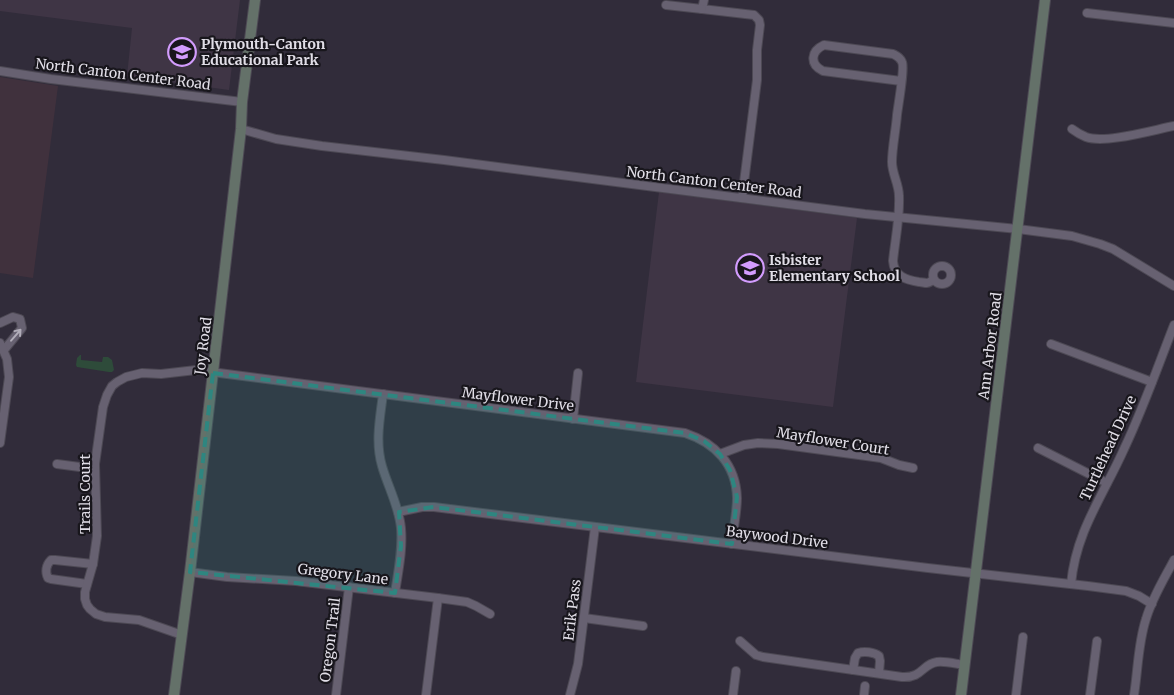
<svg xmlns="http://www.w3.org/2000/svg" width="1174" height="695" font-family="Merriweather,serif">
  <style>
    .commercial { fill: #40313d }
    .education { fill: #3f3545 }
    .green { fill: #2e4b3a }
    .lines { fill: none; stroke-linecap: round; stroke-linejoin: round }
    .street-casing { stroke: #4d4954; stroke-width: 10 }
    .secondary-casing { stroke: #4d4954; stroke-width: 12 }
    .street { stroke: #676171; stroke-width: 8 }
    .secondary { stroke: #647169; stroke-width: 10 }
    .oneway { stroke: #b0acb8 }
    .marked { fill: #2e8680; fill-opacity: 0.2; stroke: #2e8680; stroke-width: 4; stroke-dasharray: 10 6; stroke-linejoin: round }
    .labels { text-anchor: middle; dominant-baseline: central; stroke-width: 4.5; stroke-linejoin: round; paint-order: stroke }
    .poi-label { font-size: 14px; font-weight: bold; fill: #e1dee7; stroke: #18161c; text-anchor: start }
    .street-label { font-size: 14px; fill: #e1dee7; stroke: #18161c }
  </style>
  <rect width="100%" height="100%" fill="#312c3a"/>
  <path class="commercial" d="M0,77L58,86L33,278L0,273Z"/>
  <g class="education">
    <path d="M0,0H240L229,90L127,76L132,28L0,11Z"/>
    <path d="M659,192L857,218L833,407L636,382Z"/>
  </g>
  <path class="green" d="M80,355H81V360L102,362L103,357H108L112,360L114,370L112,372H109L77,367L76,365L77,358Z"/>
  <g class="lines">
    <defs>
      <g id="street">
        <path d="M704,0L702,9L754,15L759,20L760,25L757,50V80L742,198"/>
        <path d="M666,5L702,9"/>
        <path d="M1087,13L1174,23"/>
        <path d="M0,71L51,79L242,102"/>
        <path d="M901,81L823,71C809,64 811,51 824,45L893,54C897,56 900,57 902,62C905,68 898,106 897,115C896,129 892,148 892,162C892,174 899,184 899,196C900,218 895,240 893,261C894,276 906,280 919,282C922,282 924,283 927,283C929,283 933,280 934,280"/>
        <path d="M241,129L276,139L322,146L444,160L865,214L1018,229L1072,236L1100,244L1113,249L1174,286"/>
        <path d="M1072,129C1076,132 1081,135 1086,137C1105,144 1153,130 1174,126"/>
        <circle cx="942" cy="275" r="9"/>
        <path d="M0,323L13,317L20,319L22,328L4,350"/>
        <path d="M0,343L7,359L9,377L0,443"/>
        <path d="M1051,344L1152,382"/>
        <path d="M383,394C380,418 375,442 382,466C388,487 399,506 401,528C403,550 398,572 395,593"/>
        <path d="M573,419L578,373"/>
        <path d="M1038,448L1107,483"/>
        <path d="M720,454L744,445L758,443L778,444L881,458L899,465L913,468"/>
        <path d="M57,464L95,469"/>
        <path d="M398,512L422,507H434L928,568L1088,586L1126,591L1139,596L1152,604"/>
        <path d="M190,572L227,577L296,581L438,598L467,602L476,606L490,614"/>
        <path d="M87,584L51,579L48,578C45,572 46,565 51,560H55L93,564"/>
        <path d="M1071,584C1076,531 1103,496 1124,449C1143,409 1158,366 1174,325"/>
        <path d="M584,618L643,626"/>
        <path d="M182,635L139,620L105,617L96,614L90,609L87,605L85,599V592L93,564L97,536L95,464L103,407L107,395L112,386L117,382L126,377L142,373L161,374L196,370L685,433C715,443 736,464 737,498C737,513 733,529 732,544"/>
        <path d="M740,641L756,655L763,657L902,677C923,678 922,664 937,662C946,661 956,664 965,665"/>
        <path d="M853,670L855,658L858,653C864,651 874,652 879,656L880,661L879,673"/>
        <path d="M336,695L349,587"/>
        <path d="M426,695L438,598"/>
        <path d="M570,695L578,664L595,527"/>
        <path d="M733,695L736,671"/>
        <path d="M864,695L865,686"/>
        <path d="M1016,695L1023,637"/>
        <path d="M1090,695L1097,641"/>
        <path d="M1134,695C1138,670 1138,643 1146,619C1152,598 1164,579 1174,560"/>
      </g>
      <g id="secondary">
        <path d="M174,695L190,572L241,129L242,102L255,0"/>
        <path d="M961,695L1045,0"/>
      </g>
    </defs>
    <use href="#street" class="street-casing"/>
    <use href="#secondary" class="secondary-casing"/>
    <use href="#street" class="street"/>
    <use href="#secondary" class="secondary"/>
  </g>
  <defs><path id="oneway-shaft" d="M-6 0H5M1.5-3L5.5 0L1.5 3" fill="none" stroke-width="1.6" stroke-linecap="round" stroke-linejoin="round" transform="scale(1.25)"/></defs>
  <use class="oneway" href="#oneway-shaft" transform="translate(16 335) rotate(-49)"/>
  <path class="marked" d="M213,373L685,433L704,441L720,454L730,470L737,497L732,544L434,507L399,512L401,546L395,593L190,572Z"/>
  <defs>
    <symbol id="school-ring" viewBox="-11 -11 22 22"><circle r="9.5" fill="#18161c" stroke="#d29cfd" stroke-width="1.5"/><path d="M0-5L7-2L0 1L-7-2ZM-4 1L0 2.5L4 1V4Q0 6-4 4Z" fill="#d29cfd"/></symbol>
  </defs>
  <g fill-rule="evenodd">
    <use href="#school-ring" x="166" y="36" width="32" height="32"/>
    <use href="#school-ring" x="734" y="252" width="32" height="32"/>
  </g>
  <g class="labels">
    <g class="poi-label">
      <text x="201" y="44">Plymouth-Canton<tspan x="201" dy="16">Educational Park</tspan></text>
      <text x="769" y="260">Isbister<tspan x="769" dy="16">Elementary School</tspan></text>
    </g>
    <g class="street-label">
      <text transform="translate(123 74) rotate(7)">North Canton Center Road</text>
      <text transform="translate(714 182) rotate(7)">North Canton Center Road</text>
      <text transform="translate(203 346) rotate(-83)">Joy Road</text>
      <text transform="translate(990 346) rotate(-83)">Ann Arbor Road</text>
      <text transform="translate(518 399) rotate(7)">Mayflower Drive</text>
      <text transform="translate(833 441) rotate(9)">Mayflower Court</text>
      <text transform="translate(1108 448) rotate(-65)">Turtlehead Drive</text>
      <text transform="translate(85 494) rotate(-90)">Trails Court</text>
      <text transform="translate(777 537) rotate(7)">Baywood Drive</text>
      <text transform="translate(343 574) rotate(7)">Gregory Lane</text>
      <text transform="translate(572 610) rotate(-83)">Erik Pass</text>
      <text transform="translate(330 640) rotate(-83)">Oregon Trail</text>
    </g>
  </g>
</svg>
